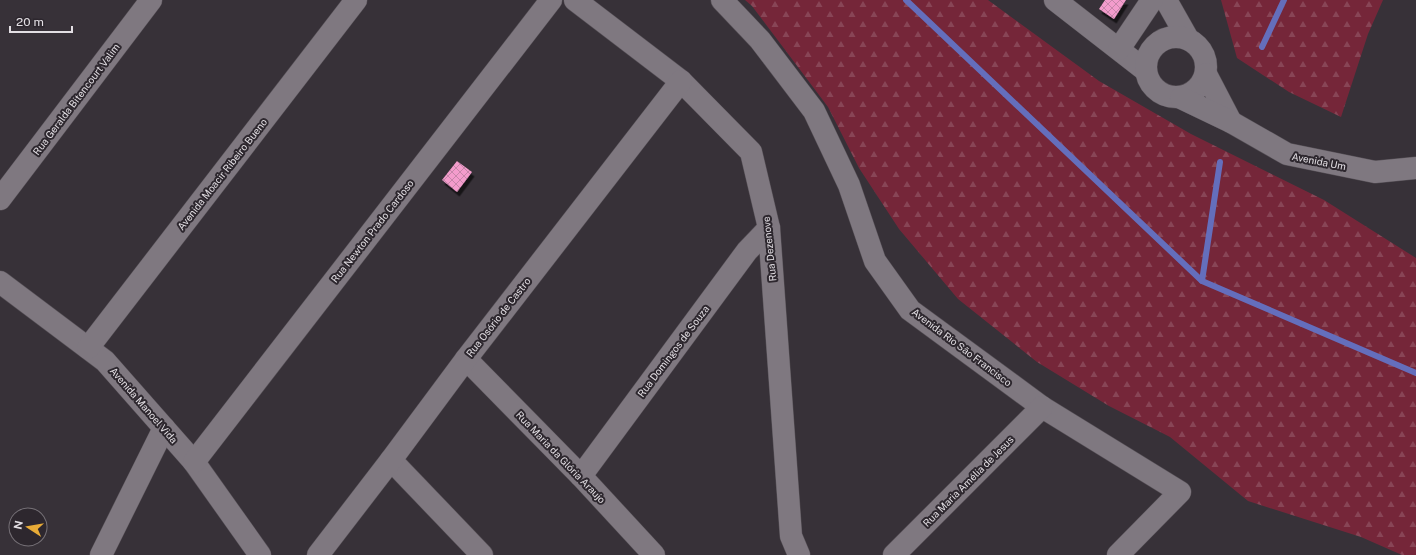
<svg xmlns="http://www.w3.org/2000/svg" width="1416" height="555" font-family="'Public Sans',sans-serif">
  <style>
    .forest { fill: url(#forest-firs) }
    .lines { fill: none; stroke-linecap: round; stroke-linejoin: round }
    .stream { stroke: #646ebc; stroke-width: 6 }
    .building { fill: url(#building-cross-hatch); filter: url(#shadow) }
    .minor-casing { stroke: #565056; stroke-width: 23 }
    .minor { stroke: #7f7880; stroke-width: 22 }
    .labels { text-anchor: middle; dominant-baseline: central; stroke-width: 4; stroke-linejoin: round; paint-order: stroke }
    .street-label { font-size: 10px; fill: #e3dfe4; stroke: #2d272e }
  </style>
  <defs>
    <pattern id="forest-firs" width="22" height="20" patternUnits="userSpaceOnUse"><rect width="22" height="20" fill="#752639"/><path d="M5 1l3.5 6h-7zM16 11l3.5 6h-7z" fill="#884556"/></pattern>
    <pattern id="building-cross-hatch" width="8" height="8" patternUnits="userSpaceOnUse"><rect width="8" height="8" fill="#f39ccc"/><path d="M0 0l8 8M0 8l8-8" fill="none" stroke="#c786aa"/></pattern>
    <filter id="shadow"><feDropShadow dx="2.5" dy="4.5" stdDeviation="0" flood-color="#0009"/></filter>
  </defs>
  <rect width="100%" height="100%" fill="#373138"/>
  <g class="forest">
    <path d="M745,0H988L1099,81L1191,134L1324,200L1416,258V555H1402L1361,537L1248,501L1170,437L1109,406L1037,362L958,299L899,229L859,168L828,107L752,6Z"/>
    <path d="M1221,0H1383L1368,34L1341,117L1289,92L1237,58Z"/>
  </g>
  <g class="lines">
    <g class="stream">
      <path d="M906,0L1202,281L1416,373"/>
      <path d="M1262,47L1284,0"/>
      <path d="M1202,281L1220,162"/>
    </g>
  </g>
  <g class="building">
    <path d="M1105,0H1126L1114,19L1099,9Z"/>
    <path d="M457,161L472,172L457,192L442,180Z"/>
  </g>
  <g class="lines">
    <defs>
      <g id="minor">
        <path d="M575,0L681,81L751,152L769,228L791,536L799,555"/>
        <path d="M722,0L760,40L814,111L849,185L875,261L910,310L1042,407L1180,492L1118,555"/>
        <path d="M1055,0L1145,70"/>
        <path d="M1166,0L1188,39"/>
        <circle cx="1176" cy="67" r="30"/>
        <path d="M1119,49L1152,0"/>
        <path d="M1206,74L1231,122"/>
        <path d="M1181,98L1231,122L1287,154L1375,172L1416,168"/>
        <path d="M0,199L151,0"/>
        <path d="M0,282L105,361L194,462L260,555"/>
        <path d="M88,348L356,0"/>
        <path d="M466,359L581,476L654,555"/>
        <path d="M391,460L482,555"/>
        <path d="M194,462L551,0"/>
        <path d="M581,476L747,251L769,228"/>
        <path d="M101,555L164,428"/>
        <path d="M318,555L391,460L466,359L681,81"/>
        <path d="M894,555L1042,407"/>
      </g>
    </defs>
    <use href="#minor" class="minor-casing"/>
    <use href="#minor" class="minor"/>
  </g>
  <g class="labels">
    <g class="street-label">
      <text transform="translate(76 99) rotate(-53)">Rua Geralda Bitencourt Valim</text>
      <text transform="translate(1319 161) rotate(11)">Avenida Um</text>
      <text transform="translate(222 174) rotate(-52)">Avenida Moacir Ribeiro Bueno</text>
      <text transform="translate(372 231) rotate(-52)">Rua Newton Prado Cardoso</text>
      <text transform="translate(769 249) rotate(-96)">Rua Dezenove</text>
      <text transform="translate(498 317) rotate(-52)">Rua Osório de Castro</text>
      <text transform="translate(962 347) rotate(37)">Avenida Rio São Francisco</text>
      <text transform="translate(673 351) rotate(-53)">Rua Domingos de Souza</text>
      <text transform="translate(144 405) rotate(49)">Avenida Manoel Vida</text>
      <text transform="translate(561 457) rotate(46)">Rua Maria da Glória Araujo</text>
      <text transform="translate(968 481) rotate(-45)">Rua Maria Amélia de Jesus</text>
    </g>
  </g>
  <g transform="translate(28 527) rotate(282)"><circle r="19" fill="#2d272e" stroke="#767177"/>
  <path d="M0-3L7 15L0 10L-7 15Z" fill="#e8ab37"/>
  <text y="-6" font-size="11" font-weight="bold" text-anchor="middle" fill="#e3dfe4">N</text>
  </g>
  <path d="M10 26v6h62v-6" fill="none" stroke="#e3dfe4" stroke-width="2"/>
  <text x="16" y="26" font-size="12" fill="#e3dfe4" stroke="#2d272e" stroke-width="3" paint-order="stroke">20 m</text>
</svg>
